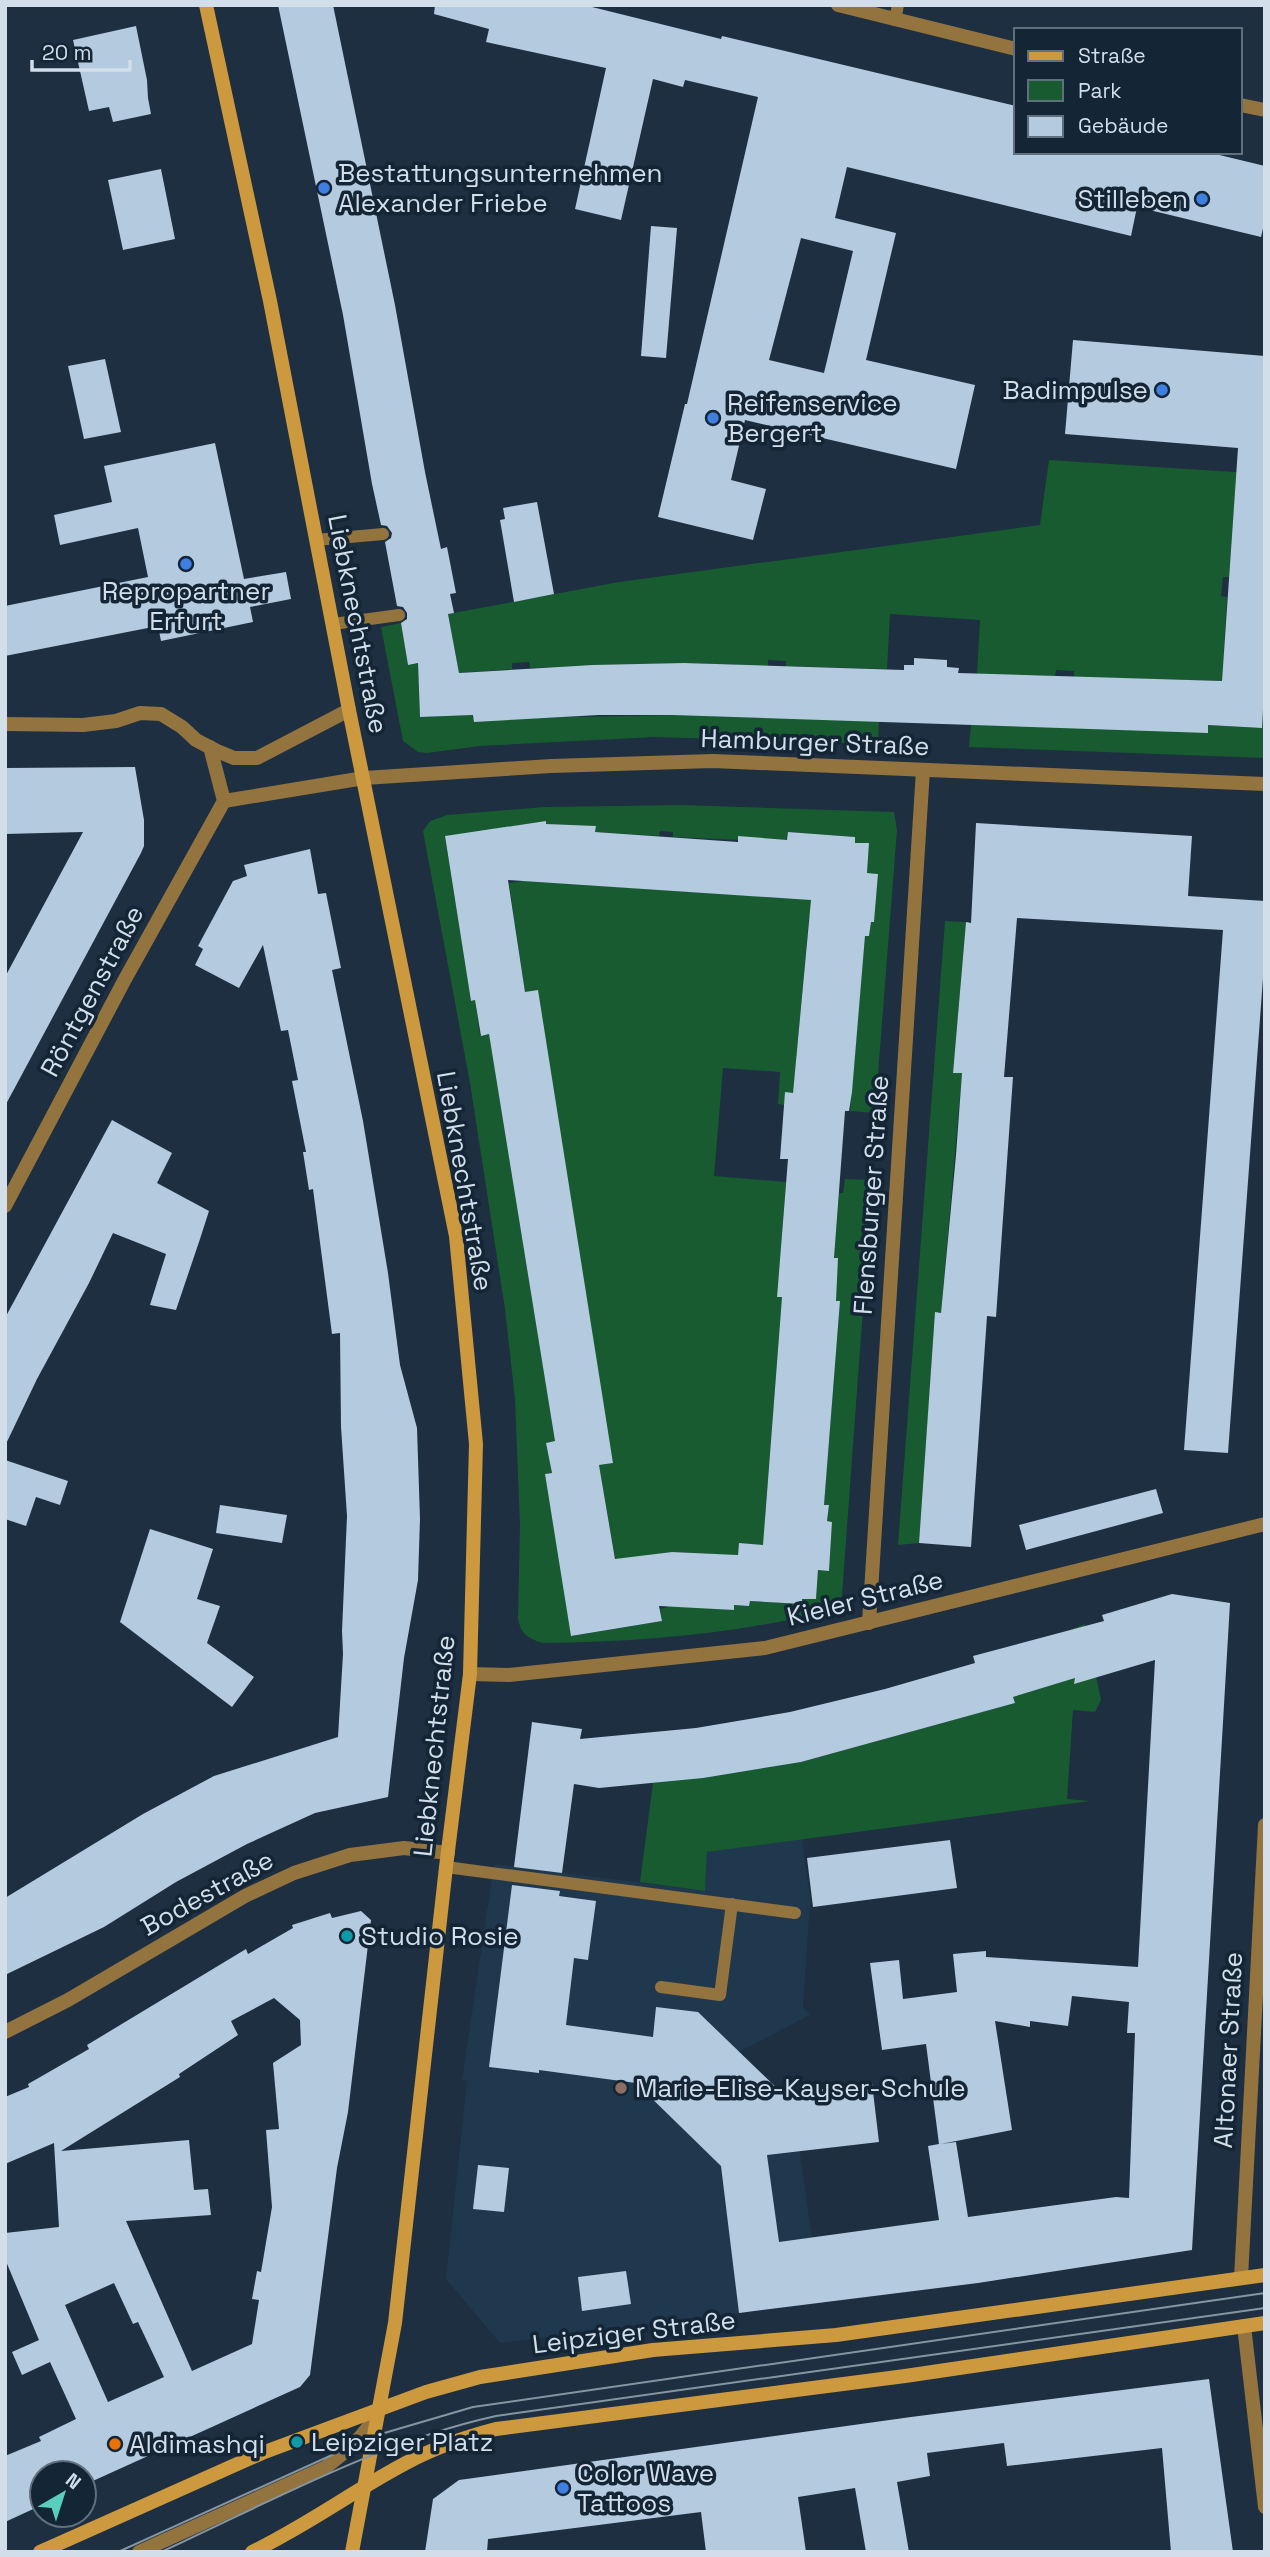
<svg xmlns="http://www.w3.org/2000/svg" width="1270" height="2557" font-family="'Space Grotesk',sans-serif">
  <style>
    .built { fill: #20384e }
    .green { fill: #185b30 }
    .building { fill: #b3cadf; fill-rule: evenodd }
    .lines { fill: none; stroke-linecap: round; stroke-linejoin: round }
    .lane { stroke: #93733e; stroke-width: 12 }
    .street { stroke: #93733e; stroke-width: 14 }
    .secondary { stroke: #cd993e; stroke-width: 14 }
    .tram { stroke: #8695a2; stroke-width: 2 }
    .shop-dot { fill: #3f7fe0; stroke: #142536; stroke-width: 2.5 }
    .culture-dot { fill: #0f9aa8; stroke: #142536; stroke-width: 2.5 }
    .education-dot { fill: #8d6e63; stroke: #142536; stroke-width: 2.5 }
    .food-dot { fill: #e8710a; stroke: #142536; stroke-width: 2.5 }
    .labels { text-anchor: middle; dominant-baseline: central; stroke-width: 7; stroke-linejoin: round; paint-order: stroke }
    .poi-label { font-size: 26px; fill: #d2dee9; stroke: #142536; text-anchor: start }
    .street-label { font-size: 26px; fill: #d2dee9; stroke: #142536 }
  </style>
  <rect width="100%" height="100%" fill="#1d2f40"/>
  <path class="built" d="M802,1839L810,1900L803,2007L810,2015L739,2052L793,2104L821,2303L500,2343L446,2279L467,2081L462,2080L494,1864L705,1891L707,1852Z"/>
  <g class="green">
    <path d="M1049,460L1265,474L1236,480L1229,577H1223L1221,596L1227,597L1222,681L1074,677V671L1056,670L1055,676L977,674L980,620L890,614L887,669L786,666V661L768,660V666L684,663L530,668L529,662L512,663V669L459,673L448,614L619,582L1040,525Z"/>
    <path d="M401,623L408,665L418,663L420,717L473,715L524,718L672,715L879,721L878,744L654,737L480,746L427,753L418,752L403,741L381,627Z"/>
    <path d="M1265,673V758L969,747L971,724L1208,725L1261,728Z"/>
    <path d="M682,805L894,812L897,830L875,1113L850,1111L865,936H869L871,922H874L878,874L867,873L869,843H855V837L788,832L787,842L673,837V832L660,831L659,836L595,832V827L546,825V821L445,837L471,1001L475,1000L480,1035L489,1034L555,1441L546,1443L552,1473L545,1474L572,1636L662,1621L660,1609L672,1606L734,1610V1605L749,1606L750,1601L802,1604V1599H816L818,1570H829L832,1522L827,1521L829,1505H824L840,1302L831,1301L838,1258H834L839,1193H843L845,1179L869,1180L863,1309L842,1595L839,1602L832,1610C737,1634 641,1642 543,1643C528,1639 520,1633 518,1618L520,1525L515,1399L505,1309L470,1083L423,831L430,821L447,815L545,807Z"/>
    <path d="M542,878L543,882L782,898L820,892L809,917L792,1106L778,1104L780,1072L723,1068L714,1176L786,1182L777,1296L782,1297L765,1516L775,1546L739,1544L738,1555L672,1552L650,1555L618,1574L599,1465L613,1463L525,992L509,883Z"/>
    <path d="M945,921L966,922L953,1072L962,1073L941,1313H935L919,1543L898,1545Z"/>
    <path d="M1085,1624L1101,1700L1095,1712L1073,1710L1067,1799L1090,1801L707,1852L705,1891L640,1882L653,1783L801,1762L1015,1703L1013,1697L1083,1675L1070,1630Z"/>
  </g>
  <g class="building">
    <path d="M278,5H333L395,305L425,472L441,549L447,547L456,593L450,594L454,613L448,614L459,673L593,665L684,663L904,670V665H914V658L947,660V667L959,668L958,673L1222,681L1238,448L1065,434L1073,340L1265,356V673L1262,728L1208,725V733L672,715H599L474,722L473,715L420,717L418,663L408,665L401,623L407,619V613L403,607L397,606L385,542L391,538L392,533L387,526L381,525L372,484L343,315Z"/>
    <path d="M435,5H584L721,39L722,36L1016,106V152H1207L1265,166V220L1261,237L1137,207L1131,236L847,167L835,218L896,233L866,360L975,385L956,469L745,420L731,480L766,489L753,540L658,517L685,404H687L758,97L685,80L683,87L653,79L621,220L575,209L606,68L486,42L489,29L434,14ZM801,238L853,251L824,373L769,360Z"/>
    <path d="M136,26L147,80L148,98L151,114L113,122L109,107L89,111L73,40Z"/>
    <path d="M161,169L175,239L123,250L108,180Z"/>
    <path d="M651,226L677,228L666,358L641,356Z"/>
    <path d="M105,359L121,432L84,439L68,366Z"/>
    <path d="M215,443L244,579L286,572L291,599L250,607L253,622L161,641L158,626L5,656V606L148,577L138,528L60,545L54,515L112,502L104,466Z"/>
    <path d="M537,502L554,594L514,602L500,520L505,519L503,508Z"/>
    <path d="M135,767L144,820V846L141,853L5,1106V977L83,832L5,834V768Z"/>
    <path d="M546,821V824L596,826L595,832L738,842V836L787,840L788,832L855,837V843H869L867,873L878,874L874,922H871L869,936H865L852,1092L849,1111H845L834,1258H838L836,1301H840L824,1505H829L827,1521L832,1522L829,1571L818,1570L816,1599H802V1604L750,1601L749,1606L734,1605V1610L659,1606L662,1621L571,1636L545,1474L552,1473L546,1443L555,1441L489,1034L481,1036L475,1000L471,1001L445,836ZM508,880L811,900L793,1093L785,1092L780,1159H788L777,1297H782L763,1545L739,1543L738,1555L672,1552L615,1559L599,1465L613,1463L538,990L525,992Z"/>
    <path d="M976,823L1192,836L1188,896L1265,901V951L1228,1453L1184,1450L1223,930L1017,918L1004,1077H1013L996,1317L987,1316L971,1547L919,1543L935,1312L941,1313L956,1155L962,1073H953L966,922L971,923Z"/>
    <path d="M310,849L318,894L326,893L341,968L332,970L363,1121L388,1273L400,1365L417,1428L420,1519L418,1580L404,1658L388,1797L315,1813L247,1844L176,1882L104,1927L5,1975V1898L143,1814L214,1776L338,1737L343,1654L342,1631L347,1516L341,1427L340,1333L332,1334L313,1189L309,1190L303,1152H306L292,1081L298,1080L288,1030L281,1031L263,945L239,988L195,965L203,949L198,946L233,881L247,876L244,865Z"/>
    <path d="M112,1120L172,1153L157,1183L209,1211L200,1239L176,1310L150,1305L166,1254L113,1233L89,1283L37,1379L5,1446V1318Z"/>
    <path d="M5,1460L68,1481L60,1505L36,1497L26,1526L5,1519Z"/>
    <path d="M1156,1489L1163,1513L1026,1550L1019,1525Z"/>
    <path d="M220,1505L287,1515L282,1543L216,1533Z"/>
    <path d="M150,1529L213,1549L197,1599L220,1606L207,1643L254,1677L232,1707L120,1622Z"/>
    <path d="M1172,1594L1230,1603L1192,2250L978,2283L739,2313L721,2166L636,2083L539,2070V2073L489,2067L512,1885L560,1891L559,1896L596,1901L588,1960L574,1958L566,2025L653,2037L656,2007L698,2012L783,2094L872,2083L879,2142L767,2155L779,2242L939,2220L928,2146L939,2144L926,2044L882,2050L870,1963L899,1960L903,1999L957,1992L953,1954L986,1951V1957L1138,1967L1155,1660L1074,1684L1075,1678L1013,1697L1015,1703L801,1762L703,1778L599,1788L574,1784L562,1873L514,1867L532,1722L582,1729L580,1739L696,1728L790,1712L885,1689L975,1663L973,1656L1104,1621L1102,1615ZM1072,1996L1129,2002L1127,2033H1135L1129,2198L1116,2197L968,2217L956,2142L941,2144L1012,2130L995,2021L1030,2027V2021L1068,2026Z"/>
    <path d="M950,1840L957,1888L813,1907L807,1858Z"/>
    <path d="M361,1911L371,1920L348,2112L337,2168L310,2375L300,2387L84,2485V2473H42V2505L5,2522V2456L41,2441L39,2437L76,2419L50,2362L22,2375L12,2352L39,2340L5,2259V2233L59,2227L54,2143L5,2164V2097L29,2087L28,2084L89,2049L87,2045L246,1949L248,1954L293,1928L292,1925L330,1913L332,1918ZM274,1998L300,2020L301,2045L273,2063L279,2129L266,2130L272,2207L261,2272L257,2271L252,2299L259,2300L252,2344L192,2371L126,2221L211,2215L208,2189L194,2190L189,2140L61,2151L180,2077L179,2074L238,2035L231,2021ZM114,2283L133,2324L138,2322L164,2377L108,2402L65,2305Z"/>
    <path d="M478,2165L509,2168L504,2212L473,2209Z"/>
    <path d="M626,2271L631,2304L582,2311L578,2277Z"/>
    <path d="M1209,2379L1233,2552H1171L1162,2448L1007,2466L1004,2443L927,2453L930,2476L897,2482L909,2552H866L855,2488L798,2497L806,2552H706L701,2512L488,2539L487,2552H425L433,2499L459,2480L911,2417Z"/>
  </g>
  <g class="lines">
    <g class="lane">
      <path d="M895,20L898,5"/>
      <path d="M316,540L383,534"/>
      <path d="M333,624L399,615"/>
      <path d="M446,1867L795,1913"/>
      <path d="M661,1987L720,1995L732,1904"/>
    </g>
    <g class="street">
      <path d="M838,5L1016,49"/>
      <path d="M1240,105L1265,110"/>
      <path d="M5,724L83,725L116,721L140,713L161,714L182,727L196,740L217,751L234,758H257L349,710"/>
      <path d="M224,801L364,778L551,766L713,761L1265,784"/>
      <path d="M5,1206L124,981L224,801L210,747"/>
      <path d="M869,1623L923,770"/>
      <path d="M470,1674L509,1675L765,1648L1265,1524"/>
      <path d="M5,2032L68,2000L245,1896L294,1873L350,1855L404,1848L448,1853"/>
      <path d="M1241,2278L1265,1825"/>
      <path d="M1244,2326L1265,2507"/>
      <path d="M139,2552L326,2467C347,2451 365,2436 377,2413"/>
    </g>
    <g class="secondary">
      <path d="M206,5L270,301L349,710L456,1236L476,1444L470,1674L446,1867L395,2323L352,2552"/>
      <path d="M40,2552L262,2453L426,2392L480,2377L653,2350L836,2335L1265,2275"/>
      <path d="M252,2552C306,2526 353,2491 406,2463C434,2448 465,2437 496,2429L905,2376L1265,2323"/>
    </g>
    <g class="tram">
      <path d="M118,2552L374,2436L473,2407L1265,2293"/>
      <path d="M161,2552C270,2502 378,2442 496,2416L1265,2308"/>
    </g>
  </g>
  <g class="shop-dot">
    <circle cx="324" cy="188" r="7"/>
    <circle cx="1202" cy="199" r="7"/>
    <circle cx="1162" cy="390" r="7"/>
    <circle cx="713" cy="418" r="7"/>
    <circle cx="186" cy="564" r="7"/>
    <circle cx="563" cy="2488" r="7"/>
  </g>
  <g class="culture-dot">
    <circle cx="347" cy="1936" r="7"/>
    <circle cx="297" cy="2442" r="7"/>
  </g>
  <circle class="education-dot" cx="621" cy="2088" r="7"/>
  <circle class="food-dot" cx="115" cy="2444" r="7"/>
  <g class="labels">
    <g class="poi-label">
      <text x="338" y="173">Bestattungsunternehmen<tspan x="338" dy="30">Alexander Friebe</tspan></text>
      <text x="1188" y="199" text-anchor="end">Stilleben</text>
      <text x="1148" y="390" text-anchor="end">Badimpulse</text>
      <text x="727" y="403">Reifenservice<tspan x="727" dy="30">Bergert</tspan></text>
      <text x="186" y="591" text-anchor="middle">Repropartner<tspan x="186" dy="30">Erfurt</tspan></text>
      <text x="361" y="1936">Studio Rosie</text>
      <text x="635" y="2088">Marie-Elise-Kayser-Schule</text>
      <text x="311" y="2442">Leipziger Platz</text>
      <text x="129" y="2444">Aldimashqi</text>
      <text x="577" y="2473">Color Wave<tspan x="577" dy="30">Tattoos</tspan></text>
    </g>
    <g class="street-label">
      <text transform="translate(358 624) rotate(79)">Liebknechtstraße</text>
      <text transform="translate(815 742) rotate(2)">Hamburger Straße</text>
      <text transform="translate(92 991) rotate(-62)">Röntgenstraße</text>
      <text transform="translate(465 1181) rotate(80)">Liebknechtstraße</text>
      <text transform="translate(871 1195) rotate(-86)">Flensburger Straße</text>
      <text transform="translate(865 1598) rotate(-14)">Kieler Straße</text>
      <text transform="translate(434 1746) rotate(-84)">Liebknechtstraße</text>
      <text transform="translate(207 1893) rotate(-29)">Bodestraße</text>
      <text transform="translate(1228 2050) rotate(-87)">Altonaer Straße</text>
      <text transform="translate(634 2332) rotate(-7)">Leipziger Straße</text>
    </g>
  </g>
  <rect width="1270" height="2557" fill="none" stroke="#d2dee9" stroke-width="14"/>
  <rect x="1014" y="28" width="228" height="126" fill="#142536" stroke="#606f7e" stroke-width="2"/>
  <rect x="1028" y="51" width="35" height="10" fill="#cd993e" stroke="#606f7e" stroke-width="2"/>
  <text x="1078" y="63" font-size="21" fill="#d2dee9">Straße</text>
  <rect x="1028" y="80" width="35" height="21" fill="#185b30" stroke="#606f7e" stroke-width="2"/>
  <text x="1078" y="98" font-size="21" fill="#d2dee9">Park</text>
  <rect x="1028" y="116" width="35" height="21" fill="#b3cadf" stroke="#606f7e" stroke-width="2"/>
  <text x="1078" y="133" font-size="21" fill="#d2dee9">Gebäude</text>
  <g transform="translate(63 2494) rotate(39)"><circle r="33" fill="#142536" stroke="#606f7e" stroke-width="2"/>
  <path d="M0-5L12 26L0 18L-12 26Z" fill="#59cebe"/>
  <text y="-10" font-size="19" font-weight="bold" text-anchor="middle" fill="#d2dee9">N</text>
  </g>
  <path d="M32 60v10h98v-10" fill="none" stroke="#d2dee9" stroke-width="3.5"/>
  <text x="42" y="60" font-size="21" fill="#d2dee9" stroke="#142536" stroke-width="5" paint-order="stroke">20 m</text>
</svg>
